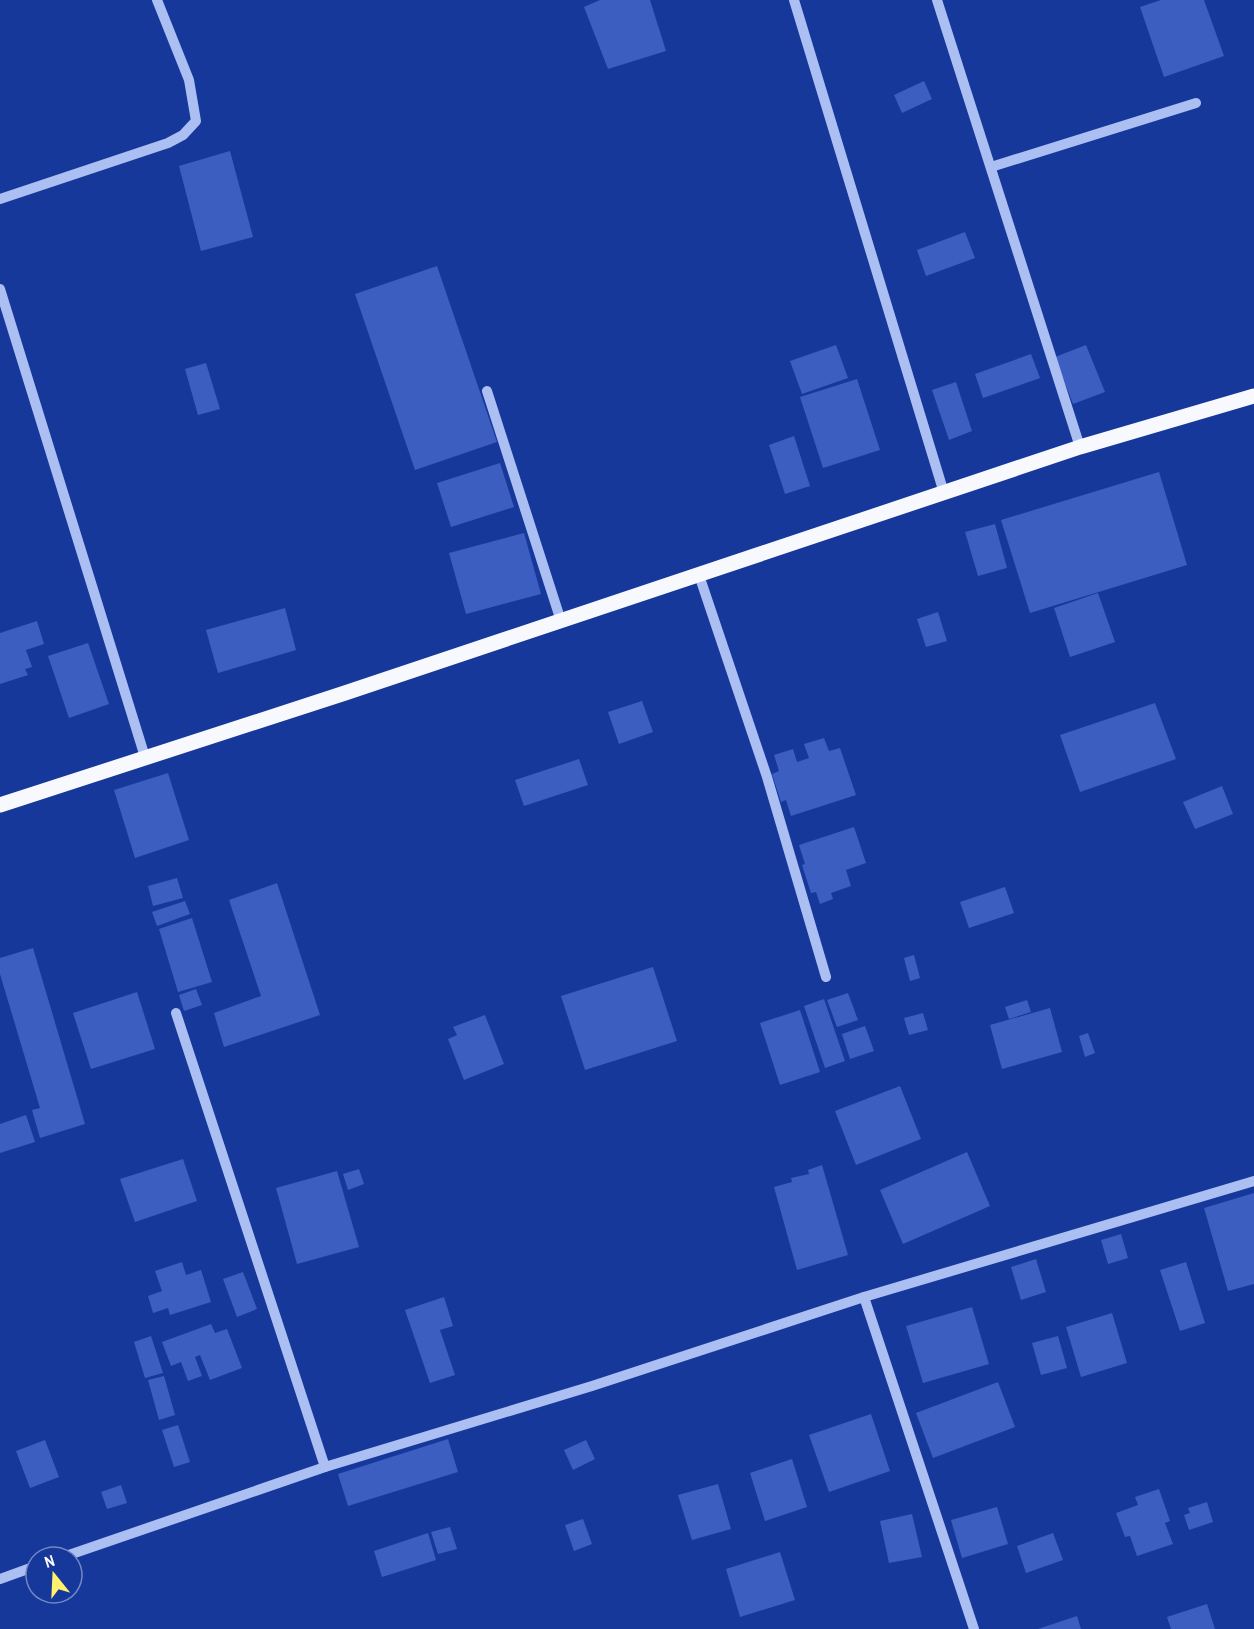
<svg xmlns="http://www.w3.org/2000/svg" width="1254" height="1629" font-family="'Archivo Narrow',sans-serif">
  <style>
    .building { fill: #3b5ec0 }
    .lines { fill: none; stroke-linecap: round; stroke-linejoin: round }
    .minor { stroke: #acbff2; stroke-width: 10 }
    .major { stroke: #f7f9ff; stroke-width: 15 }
  </style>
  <rect width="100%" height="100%" fill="#17389b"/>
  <g class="building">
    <path d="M600,0H650L666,51L608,69L584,7Z"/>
    <path d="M1161,0H1204L1224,56L1164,77L1140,7Z"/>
    <path d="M924,81L932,99L902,113L894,95Z"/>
    <path d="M230,151L253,237L201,251L179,166Z"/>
    <path d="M965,232L975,258L926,276L917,250Z"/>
    <path d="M437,266L497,442L415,470L355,294Z"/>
    <path d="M836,345L848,378L802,394L790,361Z"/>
    <path d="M1086,345L1105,392L1073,404L1055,357Z"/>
    <path d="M1031,354L1040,378L983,398L975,374Z"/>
    <path d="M206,363L220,409L198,415L185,369Z"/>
    <path d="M857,379L880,450L823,468L800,397Z"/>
    <path d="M956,382L972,431L949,440L932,390Z"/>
    <path d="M794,436L810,486L785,494L769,445Z"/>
    <path d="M500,463L514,507L451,527L437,483Z"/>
    <path d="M1159,472L1187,565L1030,613L1001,520Z"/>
    <path d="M995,524L1007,568L978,576L965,532Z"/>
    <path d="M524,533L541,594L466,614L449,553Z"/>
    <path d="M1098,593L1115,642L1070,657L1054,608Z"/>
    <path d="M285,608L296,650L218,673L206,630Z"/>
    <path d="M938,612L947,641L926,647L917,619Z"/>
    <path d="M37,621L44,644L26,650L32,667L25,669L28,675L0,684V633Z"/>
    <path d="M88,643L109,704L69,718L48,656Z"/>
    <path d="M642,701L653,732L619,744L608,712Z"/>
    <path d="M1155,703L1176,759L1080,792L1060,735Z"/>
    <path d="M824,738L829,751L840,748L856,795L791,816L786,800L781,802L772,774L779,771L774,755L793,749L797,762L809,758L804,744Z"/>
    <path d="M579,759L588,785L524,806L515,780Z"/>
    <path d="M168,773L189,840L135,858L114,790Z"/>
    <path d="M1222,786L1233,814L1195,829L1183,802Z"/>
    <path d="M854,827L866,863L846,870L851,886L831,893L833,899L820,904L816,892L811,893L802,865L805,864L799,845Z"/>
    <path d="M177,878L183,898L153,906L148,886Z"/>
    <path d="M277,883L320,1015L224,1047L214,1013L261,996L229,900Z"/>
    <path d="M1005,887L1014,913L969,928L960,902Z"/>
    <path d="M185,901L190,914L157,926L152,912Z"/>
    <path d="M192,918L212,982L178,992L159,929Z"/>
    <path d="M33,948L85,1124L40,1138L32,1110L40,1108L0,974V958Z"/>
    <path d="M914,955L920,978L910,981L904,958Z"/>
    <path d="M653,967L677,1041L585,1070L561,996Z"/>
    <path d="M196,989L202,1005L184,1011L179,995Z"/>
    <path d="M137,992L155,1049L91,1069L73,1013Z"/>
    <path d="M848,993L858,1020L837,1027L827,1000Z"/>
    <path d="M824,999L845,1061L825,1068L804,1006Z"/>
    <path d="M1027,1000L1031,1012L1009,1019L1005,1007Z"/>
    <path d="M1050,1008L1062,1052L1002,1069L990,1025Z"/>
    <path d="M800,1010L820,1072L780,1085L760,1023Z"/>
    <path d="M923,1013L928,1030L909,1035L904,1018Z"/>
    <path d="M485,1015L504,1064L464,1080L448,1039L457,1035L453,1027Z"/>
    <path d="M865,1026L874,1051L850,1059L842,1034Z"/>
    <path d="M1088,1033L1095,1053L1085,1057L1079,1036Z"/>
    <path d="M900,1086L921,1139L856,1165L835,1111Z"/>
    <path d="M26,1115L35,1142L0,1153V1124Z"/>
    <path d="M967,1152L990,1206L903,1244L880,1190Z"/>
    <path d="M183,1159L197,1201L135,1222L120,1179Z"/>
    <path d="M822,1165L848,1255L797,1270L774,1187L792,1182L791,1178L809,1174L808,1170Z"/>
    <path d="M359,1169L364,1184L348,1190L343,1174Z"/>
    <path d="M337,1171L359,1247L297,1264L276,1188Z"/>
    <path d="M1254,1193V1284L1228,1291L1204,1208Z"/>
    <path d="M1121,1234L1128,1258L1108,1264L1101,1240Z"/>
    <path d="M1036,1259L1046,1292L1021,1300L1011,1267Z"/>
    <path d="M182,1262L186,1275L201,1270L211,1302L170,1315L168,1308L153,1313L148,1296L162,1291L155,1271Z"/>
    <path d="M1186,1262L1205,1323L1180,1331L1160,1270Z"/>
    <path d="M243,1272L257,1309L237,1317L223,1279Z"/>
    <path d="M444,1297L453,1326L440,1330L455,1375L430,1383L405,1310Z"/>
    <path d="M972,1307L989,1364L923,1383L906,1326Z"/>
    <path d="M1112,1313L1127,1363L1081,1377L1066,1327Z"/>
    <path d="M211,1324L215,1333L227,1329L242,1368L210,1380L200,1355L195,1357L202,1376L188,1381L181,1362L171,1366L162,1342Z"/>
    <path d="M151,1336L163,1373L145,1378L134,1342Z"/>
    <path d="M1058,1336L1067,1368L1041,1375L1032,1343Z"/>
    <path d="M164,1376L175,1415L159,1420L148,1380Z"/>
    <path d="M998,1382L1015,1427L933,1458L916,1413Z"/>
    <path d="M871,1414L890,1471L829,1492L809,1435Z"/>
    <path d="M178,1425L190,1462L174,1467L162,1430Z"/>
    <path d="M448,1439L458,1472L348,1506L338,1474Z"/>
    <path d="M45,1440L59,1477L30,1488L16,1451Z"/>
    <path d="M586,1440L595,1459L573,1470L564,1450Z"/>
    <path d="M792,1459L807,1507L765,1521L750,1473Z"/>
    <path d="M718,1484L731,1529L692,1540L678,1495Z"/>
    <path d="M121,1485L127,1503L107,1509L101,1492Z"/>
    <path d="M1159,1489L1170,1521L1165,1523L1173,1544L1137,1556L1130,1536L1125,1537L1116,1513L1138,1505L1135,1497Z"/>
    <path d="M1207,1502L1213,1522L1189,1530L1184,1515L1190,1513L1188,1508Z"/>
    <path d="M997,1507L1008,1544L962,1558L951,1520Z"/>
    <path d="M912,1514L922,1557L889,1563L880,1521Z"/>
    <path d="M583,1519L592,1544L574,1551L565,1525Z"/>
    <path d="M450,1527L457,1549L438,1554L431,1532Z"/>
    <path d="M428,1533L436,1560L382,1577L374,1551Z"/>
    <path d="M1053,1533L1063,1560L1026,1573L1017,1546Z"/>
    <path d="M780,1552L795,1600L740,1617L726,1569Z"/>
    <path d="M1207,1604L1215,1629H1171L1167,1617Z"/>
    <path d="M1077,1616L1081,1629H1038Z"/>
  </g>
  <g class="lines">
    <g class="minor">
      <path d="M794,0L944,493"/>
      <path d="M937,0L1080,447"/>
      <path d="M991,167L1196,103"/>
      <path d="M0,199L168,143L183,135L196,121L189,80L157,0"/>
      <path d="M0,289L145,757"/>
      <path d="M487,391L561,621"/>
      <path d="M699,575L767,777L826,977"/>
      <path d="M176,1013L325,1467"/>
      <path d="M864,1297L974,1629"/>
      <path d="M63,1557L325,1467L592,1386L864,1297L1254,1181"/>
      <path d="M0,1579L36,1566"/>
    </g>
    <path class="major" d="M0,805L345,693L1080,447L1254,396"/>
  </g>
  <g transform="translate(54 1575) rotate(342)"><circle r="28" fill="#17389b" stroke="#7488c3" stroke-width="1.5"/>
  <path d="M0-4.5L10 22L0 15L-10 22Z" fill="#fff06d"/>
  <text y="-9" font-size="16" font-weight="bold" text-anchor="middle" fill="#ffffff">N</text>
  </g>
</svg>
